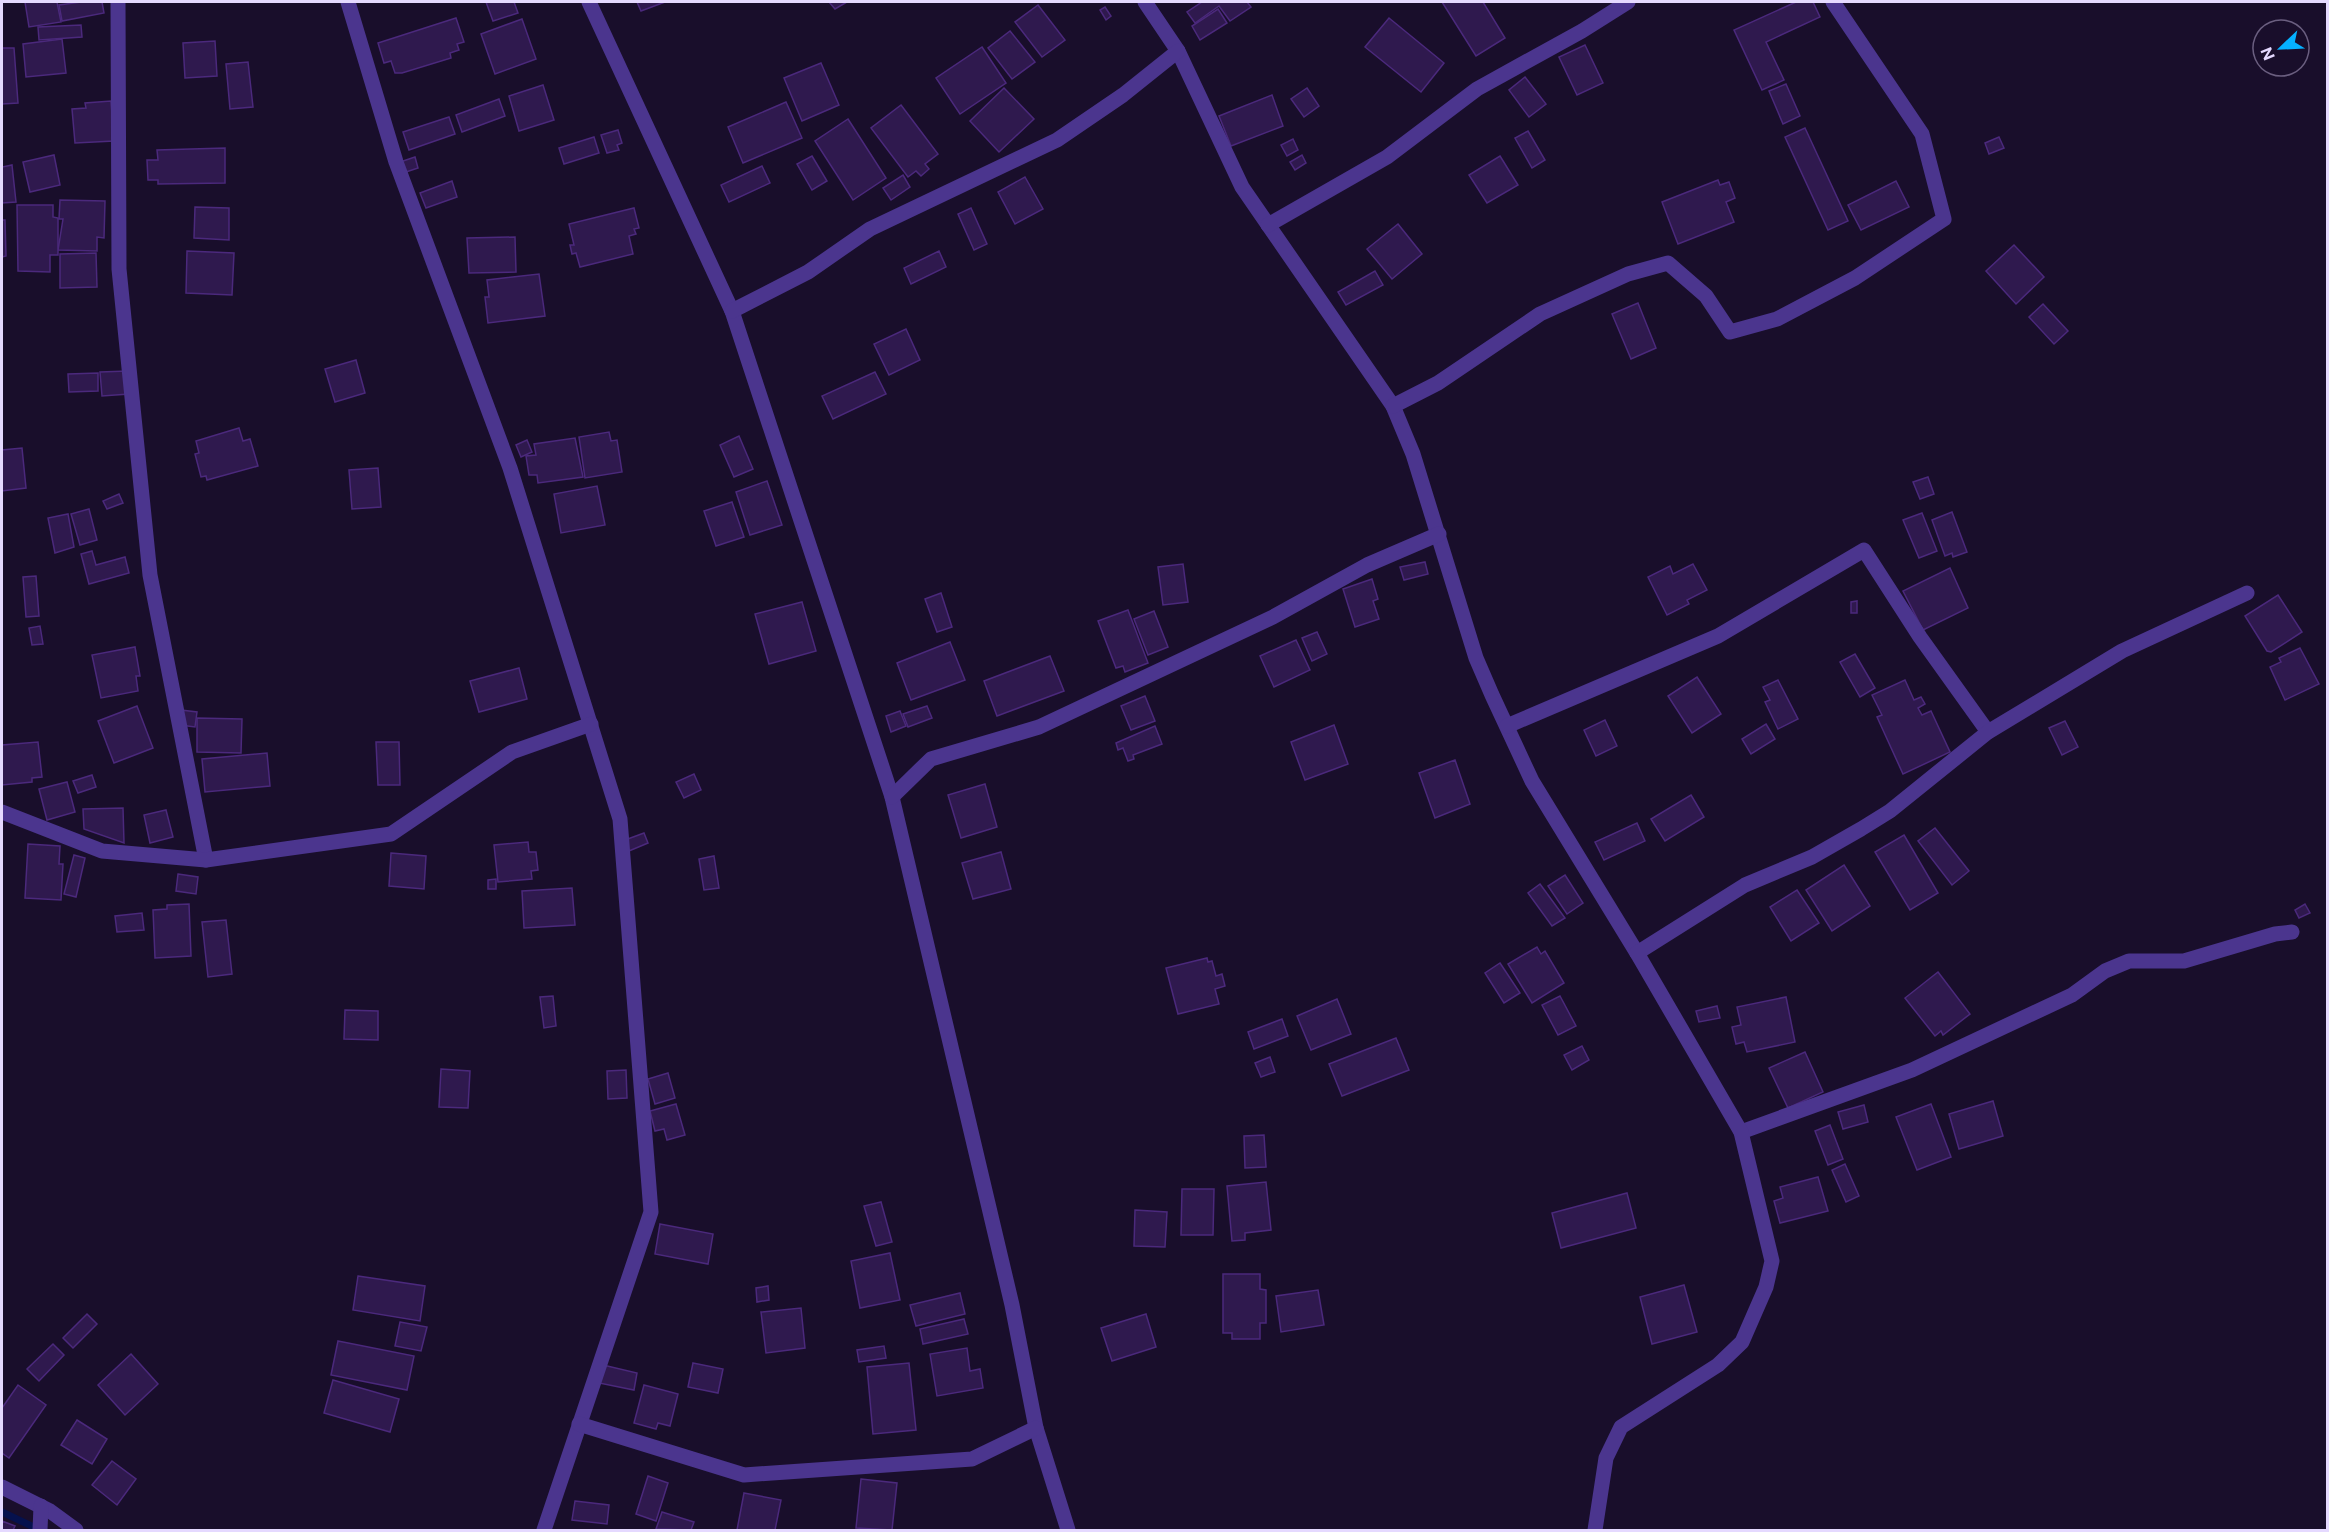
<svg xmlns="http://www.w3.org/2000/svg" width="2329" height="1532" font-family="Figtree,sans-serif">
  <style>
    .lines { fill: none; stroke-linecap: round; stroke-linejoin: round }
    .stream { stroke: #06114d; stroke-width: 7 }
    .building { fill: #2f194e; stroke: #4b297c; stroke-width: 1.5 }
    .street { stroke: #4b358e; stroke-width: 15 }
  </style>
  <rect width="100%" height="100%" fill="#190e2b"/>
  <g class="lines">
    <path class="stream" d="M2,1512L40,1530"/>
  </g>
  <g class="building">
    <path d="M25,2H57L61,22L29,27Z"/>
    <path d="M81,2H102L104,13L62,21L59,5Z"/>
    <path d="M486,2H514L518,13L493,21Z"/>
    <path d="M637,2H665L641,11Z"/>
    <path d="M829,2H847L835,9Z"/>
    <path d="M1202,2H1247L1251,7L1230,21L1219,6L1195,23L1187,12Z"/>
    <path d="M1442,2H1483L1505,38L1476,56Z"/>
    <path d="M1796,2H1813L1820,17L1766,42L1784,80L1762,90L1734,30Z"/>
    <path d="M1038,5L1065,40L1042,57L1015,22Z"/>
    <path d="M1105,7L1111,16L1106,20L1100,10Z"/>
    <path d="M1218,9L1227,23L1200,40L1192,26Z"/>
    <path d="M456,18L464,42L457,44L459,50L450,53L451,58L402,73H395L391,61L384,63L378,43Z"/>
    <path d="M1389,18L1444,63L1421,92L1365,47Z"/>
    <path d="M522,19L536,59L495,74L481,34Z"/>
    <path d="M81,25L82,37L39,40L38,27Z"/>
    <path d="M1010,31L1035,62L1012,79L988,48Z"/>
    <path d="M62,39L66,73L26,77L23,44Z"/>
    <path d="M215,41L217,76L185,78L183,43Z"/>
    <path d="M1585,45L1603,83L1577,95L1559,57Z"/>
    <path d="M982,47L1006,83L960,114L936,78Z"/>
    <path d="M2,48H14L18,103L2,104Z"/>
    <path d="M248,62L253,107L230,109L226,64Z"/>
    <path d="M821,63L839,105L802,121L784,78Z"/>
    <path d="M1525,77L1546,104L1529,117L1509,90Z"/>
    <path d="M1786,84L1800,116L1783,124L1769,91Z"/>
    <path d="M543,85L554,120L519,131L509,96Z"/>
    <path d="M1004,88L1034,119L999,152L970,121Z"/>
    <path d="M1307,88L1319,106L1304,117L1291,99Z"/>
    <path d="M1272,95L1283,126L1231,146L1219,116Z"/>
    <path d="M499,99L505,116L462,132L456,115Z"/>
    <path d="M111,101L114,141L75,143L72,109L86,108L85,103Z"/>
    <path d="M786,102L802,138L743,163L728,127Z"/>
    <path d="M901,105L938,154L925,164L929,169L921,176L916,171L908,177L871,128Z"/>
    <path d="M449,117L455,134L409,150L403,132Z"/>
    <path d="M848,119L886,178L853,200L815,141Z"/>
    <path d="M1805,128L1848,221L1828,230L1785,137Z"/>
    <path d="M618,130L622,143L617,145L619,150L607,153L601,135Z"/>
    <path d="M1528,131L1545,160L1532,168L1515,138Z"/>
    <path d="M594,137L599,153L564,164L559,148Z"/>
    <path d="M1999,137L2004,148L1989,154L1985,143Z"/>
    <path d="M1293,139L1298,150L1287,156L1281,145Z"/>
    <path d="M225,148V183L158,184V180H148L147,160H158L157,150Z"/>
    <path d="M54,155L60,185L30,192L23,162Z"/>
    <path d="M1302,155L1306,163L1295,170L1290,162Z"/>
    <path d="M812,156L827,181L812,190L797,164Z"/>
    <path d="M1500,156L1518,185L1487,203L1469,175Z"/>
    <path d="M415,157L418,168L403,173L400,162Z"/>
    <path d="M12,165L16,202L2,203V167Z"/>
    <path d="M762,166L770,183L729,202L721,185Z"/>
    <path d="M903,175L910,187L891,200L883,188Z"/>
    <path d="M1025,177L1043,209L1015,224L998,192Z"/>
    <path d="M1718,180L1720,185L1729,182L1735,198L1726,202L1734,222L1678,244L1662,202Z"/>
    <path d="M452,181L457,197L426,208L420,193Z"/>
    <path d="M1896,181L1909,207L1861,230L1848,205Z"/>
    <path d="M60,200L105,201L104,238L97,237V251L58,250L63,219H59Z"/>
    <path d="M17,205H53V217L58,218V255H50V272L18,271Z"/>
    <path d="M195,207L229,208V240L194,238Z"/>
    <path d="M634,208L639,228L634,229L636,234L629,236L633,254L580,267L576,253L572,254L570,245H574L569,224Z"/>
    <path d="M971,208L987,244L974,250L958,214Z"/>
    <path d="M2,220H5L6,256L2,257Z"/>
    <path d="M1398,224L1422,254L1392,279L1367,249Z"/>
    <path d="M515,237L516,272L469,273L467,238Z"/>
    <path d="M2014,245L2044,277L2016,304L1986,271Z"/>
    <path d="M187,251L234,253L232,295L186,293Z"/>
    <path d="M939,251L946,267L911,284L904,268Z"/>
    <path d="M96,253L97,287L60,288V254Z"/>
    <path d="M1375,271L1383,285L1346,305L1338,292Z"/>
    <path d="M539,274L545,316L488,323L485,297H489L487,280Z"/>
    <path d="M1638,303L1656,348L1631,359L1612,314Z"/>
    <path d="M2043,304L2068,331L2054,344L2029,317Z"/>
    <path d="M906,329L920,360L889,375L874,344Z"/>
    <path d="M356,360L365,393L335,402L325,369Z"/>
    <path d="M128,371L129,394L102,396L100,372Z"/>
    <path d="M875,372L886,394L833,419L822,396Z"/>
    <path d="M98,373V391L69,392L68,374Z"/>
    <path d="M239,428L243,441L250,439L258,466L207,480L206,476L201,477L195,454L199,453L196,441Z"/>
    <path d="M609,432L611,441L617,440L622,472L585,478L579,437Z"/>
    <path d="M739,436L753,469L734,477L720,445Z"/>
    <path d="M575,438L583,477L538,483L537,475H529L526,456L536,455L534,444Z"/>
    <path d="M527,440L532,452L521,457L516,445Z"/>
    <path d="M22,448L26,488L2,491V450Z"/>
    <path d="M378,468L381,507L352,509L349,470Z"/>
    <path d="M1928,477L1934,494L1920,499L1913,482Z"/>
    <path d="M767,481L782,525L750,535L736,492Z"/>
    <path d="M597,486L605,525L561,533L554,494Z"/>
    <path d="M119,494L123,503L107,509L103,501Z"/>
    <path d="M732,502L744,537L716,546L704,511Z"/>
    <path d="M89,509L97,540L80,545L71,514Z"/>
    <path d="M1952,512L1967,552L1953,557L1952,553L1945,556L1932,520Z"/>
    <path d="M1922,513L1937,551L1919,558L1903,520Z"/>
    <path d="M68,514L74,547L55,553L48,518Z"/>
    <path d="M92,551L96,565L125,557L129,573L89,584L81,554Z"/>
    <path d="M1425,562L1428,574L1404,580L1400,567Z"/>
    <path d="M1183,564L1188,602L1163,605L1158,567Z"/>
    <path d="M1693,564L1707,590L1687,600L1689,604L1667,615L1648,577L1670,566L1673,574Z"/>
    <path d="M1950,568L1968,608L1923,630L1903,591Z"/>
    <path d="M36,576L39,616L26,617L23,577Z"/>
    <path d="M1372,579L1378,599L1373,601L1379,619L1355,627L1343,589Z"/>
    <path d="M941,593L952,627L937,632L925,599Z"/>
    <path d="M2278,595L2302,632L2271,652L2267,651L2245,616Z"/>
    <path d="M1857,601V613H1851V602Z"/>
    <path d="M802,602L816,651L769,664L755,614Z"/>
    <path d="M1128,610L1148,663L1125,672L1123,666L1116,668L1098,621Z"/>
    <path d="M1154,611L1168,647L1148,655L1134,619Z"/>
    <path d="M40,626L43,644L32,645L29,628Z"/>
    <path d="M1317,632L1327,654L1312,661L1302,638Z"/>
    <path d="M1296,640L1310,670L1274,687L1260,656Z"/>
    <path d="M950,642L965,680L911,700L897,663Z"/>
    <path d="M135,647L140,676H136L138,691L101,698L92,655Z"/>
    <path d="M2300,648L2319,684L2285,700L2270,667L2281,662L2279,658Z"/>
    <path d="M1855,654L1875,688L1860,697L1840,662Z"/>
    <path d="M1050,656L1064,691L997,716L984,681Z"/>
    <path d="M519,668L527,699L479,712L470,681Z"/>
    <path d="M1697,677L1721,714L1692,733L1668,696Z"/>
    <path d="M1778,680L1798,719L1778,729L1765,702L1770,700L1763,687Z"/>
    <path d="M1905,680L1914,700L1921,697L1925,704L1918,708L1922,715L1931,711L1950,752L1903,774L1877,717L1882,715L1872,695Z"/>
    <path d="M1145,696L1155,721L1131,730L1121,706Z"/>
    <path d="M137,706L153,748L114,763L98,721Z"/>
    <path d="M927,706L932,718L908,727L903,714Z"/>
    <path d="M181,710L197,712L195,727L180,725Z"/>
    <path d="M900,711L906,726L891,732L886,716Z"/>
    <path d="M197,718L242,719L241,753L197,752Z"/>
    <path d="M1605,720L1617,746L1596,756L1584,730Z"/>
    <path d="M2065,721L2078,747L2062,755L2049,728Z"/>
    <path d="M1766,724L1775,739L1751,754L1742,739Z"/>
    <path d="M1334,725L1348,764L1305,780L1291,742Z"/>
    <path d="M1155,726L1162,744L1133,755L1134,759L1128,761L1123,748L1118,750L1116,743Z"/>
    <path d="M38,742L42,777L32,778V782L2,785V745Z"/>
    <path d="M376,742H399L400,785H378Z"/>
    <path d="M267,753L270,786L205,792L202,759Z"/>
    <path d="M1455,760L1470,804L1435,818L1419,773Z"/>
    <path d="M694,774L701,790L684,798L676,782Z"/>
    <path d="M92,775L96,787L78,793L73,781Z"/>
    <path d="M67,782L75,812L47,820L39,789Z"/>
    <path d="M985,784L997,827L961,838L948,795Z"/>
    <path d="M1691,795L1704,817L1665,841L1651,819Z"/>
    <path d="M123,808L124,843L84,829L83,809Z"/>
    <path d="M166,810L173,837L150,843L144,815Z"/>
    <path d="M1637,823L1645,841L1604,860L1595,842Z"/>
    <path d="M1935,828L1969,871L1952,885L1918,841Z"/>
    <path d="M644,833L648,843L629,851L625,840Z"/>
    <path d="M1904,835L1938,893L1910,910L1875,852Z"/>
    <path d="M528,842L529,852H536L538,870L531,871L532,879L498,882L494,845Z"/>
    <path d="M28,844L60,846L59,864H63L61,900L25,898Z"/>
    <path d="M1001,852L1011,889L973,899L962,863Z"/>
    <path d="M391,853L426,856L424,889L389,886Z"/>
    <path d="M74,855L85,858L76,897L64,894Z"/>
    <path d="M714,856L719,888L704,890L699,859Z"/>
    <path d="M1844,865L1870,906L1832,931L1806,890Z"/>
    <path d="M178,874L198,877L196,894L176,891Z"/>
    <path d="M1565,875L1583,903L1567,914L1548,886Z"/>
    <path d="M496,879V889H488V880Z"/>
    <path d="M1540,884L1565,918L1552,926L1528,893Z"/>
    <path d="M572,888L575,925L524,928L522,891Z"/>
    <path d="M1797,890L1819,923L1791,941L1770,907Z"/>
    <path d="M189,904L191,956L155,958L153,910L167,909V905Z"/>
    <path d="M2305,904L2310,913L2299,918L2295,910Z"/>
    <path d="M142,913L144,930L117,932L115,916Z"/>
    <path d="M226,920L232,974L208,977L202,922Z"/>
    <path d="M1537,947L1541,954L1545,951L1564,983L1532,1003L1508,964Z"/>
    <path d="M1207,958L1208,962L1212,961L1216,976L1222,974L1225,986L1215,989L1219,1004L1178,1014L1166,968Z"/>
    <path d="M1500,963L1520,993L1504,1003L1485,973Z"/>
    <path d="M1938,972L1970,1014L1943,1035L1941,1031L1935,1036L1905,998Z"/>
    <path d="M553,996L556,1026L544,1028L540,997Z"/>
    <path d="M1560,996L1576,1026L1558,1035L1542,1005Z"/>
    <path d="M1786,997L1795,1042L1747,1052L1744,1042L1736,1044L1732,1027L1741,1025L1737,1007Z"/>
    <path d="M1337,999L1351,1034L1311,1050L1297,1016Z"/>
    <path d="M1717,1006L1720,1018L1699,1022L1696,1011Z"/>
    <path d="M345,1010L378,1011V1040L344,1039Z"/>
    <path d="M1282,1019L1288,1036L1254,1049L1248,1032Z"/>
    <path d="M1396,1038L1409,1070L1342,1096L1329,1064Z"/>
    <path d="M1582,1046L1589,1060L1572,1070L1564,1055Z"/>
    <path d="M1805,1052L1823,1092L1788,1108L1769,1068Z"/>
    <path d="M1270,1057L1275,1072L1261,1077L1255,1063Z"/>
    <path d="M441,1069L470,1071L468,1108L439,1107Z"/>
    <path d="M626,1070L627,1098L608,1099L607,1071Z"/>
    <path d="M668,1073L675,1098L655,1104L648,1079Z"/>
    <path d="M1993,1101L2003,1136L1959,1149L1949,1114Z"/>
    <path d="M676,1104L685,1135L667,1140L664,1129L655,1131L650,1111Z"/>
    <path d="M1931,1104L1951,1157L1917,1170L1896,1117Z"/>
    <path d="M1864,1105L1868,1122L1843,1129L1838,1112Z"/>
    <path d="M1830,1125L1843,1159L1828,1165L1815,1131Z"/>
    <path d="M1264,1135L1266,1167L1245,1168L1244,1136Z"/>
    <path d="M1845,1164L1859,1196L1846,1202L1832,1170Z"/>
    <path d="M1818,1177L1828,1211L1780,1223L1774,1201L1783,1198L1780,1187Z"/>
    <path d="M1266,1182L1271,1230L1245,1233V1240L1232,1241L1227,1186Z"/>
    <path d="M1182,1189H1214L1213,1235H1181Z"/>
    <path d="M1627,1193L1636,1228L1561,1248L1552,1213Z"/>
    <path d="M881,1202L892,1242L876,1246L864,1206Z"/>
    <path d="M1135,1210L1167,1212L1165,1247L1134,1246Z"/>
    <path d="M660,1224L713,1234L708,1264L655,1254Z"/>
    <path d="M890,1253L900,1300L860,1308L851,1261Z"/>
    <path d="M1223,1274H1260V1289L1266,1290V1323H1260V1339H1232V1333H1223Z"/>
    <path d="M358,1276L425,1286L420,1321L353,1310Z"/>
    <path d="M1684,1285L1697,1332L1652,1344L1640,1297Z"/>
    <path d="M768,1286L769,1300L757,1302L756,1288Z"/>
    <path d="M1318,1290L1324,1325L1281,1332L1276,1296Z"/>
    <path d="M960,1293L965,1314L916,1326L910,1305Z"/>
    <path d="M801,1308L805,1348L766,1353L761,1312Z"/>
    <path d="M87,1314L97,1324L73,1348L63,1338Z"/>
    <path d="M1146,1314L1156,1347L1112,1361L1101,1328Z"/>
    <path d="M964,1319L968,1334L923,1344L920,1329Z"/>
    <path d="M400,1322L427,1327L421,1351L395,1346Z"/>
    <path d="M338,1341L414,1356L407,1390L331,1375Z"/>
    <path d="M53,1344L64,1355L39,1381L27,1369Z"/>
    <path d="M884,1346L886,1358L859,1362L857,1350Z"/>
    <path d="M967,1348L970,1371L980,1369L983,1388L937,1396L930,1354Z"/>
    <path d="M131,1354L158,1384L125,1415L98,1385Z"/>
    <path d="M693,1363L723,1369L718,1393L688,1387Z"/>
    <path d="M909,1363L916,1430L873,1434L867,1367Z"/>
    <path d="M603,1365L637,1373L634,1390L599,1383Z"/>
    <path d="M333,1380L399,1399L390,1432L324,1413Z"/>
    <path d="M18,1385L46,1405L9,1458L2,1453V1408Z"/>
    <path d="M644,1385L678,1394L670,1426L658,1423L656,1429L634,1423Z"/>
    <path d="M77,1420L107,1439L92,1464L61,1445Z"/>
    <path d="M112,1461L136,1479L117,1505L92,1485Z"/>
    <path d="M648,1476L668,1483L656,1521L636,1514Z"/>
    <path d="M861,1479L897,1483L892,1530L856,1528Z"/>
    <path d="M744,1493L781,1500L775,1530H737Z"/>
    <path d="M575,1501L609,1505L607,1524L572,1520Z"/>
    <path d="M662,1512L694,1522L691,1530L656,1529Z"/>
    <path d="M2,1521L15,1526L13,1530H2Z"/>
  </g>
  <g class="lines">
    <g class="street">
      <path d="M118,2L119,269L150,575L206,860"/>
      <path d="M348,2L396,162L510,468L620,819L651,1212L544,1530"/>
      <path d="M589,2L732,311L892,797L1012,1305L1036,1428L1068,1530"/>
      <path d="M1145,2L1178,51L1242,187L1393,406L1413,454L1476,658L1492,695L1532,781L1637,953"/>
      <path d="M1268,225L1387,157L1477,89L1582,31L1628,2"/>
      <path d="M732,311L808,272L870,229L1057,140L1123,95L1178,51"/>
      <path d="M1393,406L1438,383L1540,314L1628,274L1668,263L1706,296L1730,332L1777,319L1855,278L1944,219L1922,134L1833,2"/>
      <path d="M1507,726L1718,636L1864,550L1920,637L1988,732"/>
      <path d="M892,797L931,759L1039,727L1273,617L1367,565L1439,534"/>
      <path d="M2,812L102,851L206,860L391,834L512,752L591,724"/>
      <path d="M1741,1132L1912,1070L2072,995L2105,971L2129,961H2184L2275,934L2292,932"/>
      <path d="M579,1424L744,1475L972,1459L1036,1428"/>
      <path d="M2,1487L50,1511L76,1530"/>
      <path d="M40,1530L41,1506"/>
      <path d="M1595,1530L1606,1458L1621,1427L1718,1365L1742,1342L1766,1287L1772,1261L1741,1132L1637,953L1745,885L1812,857L1861,829L1890,811L1988,732L2122,651L2247,593"/>
    </g>
  </g>
  <rect width="2329" height="1532" fill="none" stroke="#e5d9ff" stroke-width="6"/>
  <g transform="translate(2281 48) rotate(247)"><circle r="28" fill="#190e2b" stroke="#6b5f80" stroke-width="1.5"/>
  <path d="M0-4.5L10 22L0 15L-10 22Z" fill="#05b1ff"/>
  <text y="-9" font-size="16" font-weight="bold" text-anchor="middle" fill="#e5d9ff">N</text>
  </g>
</svg>
